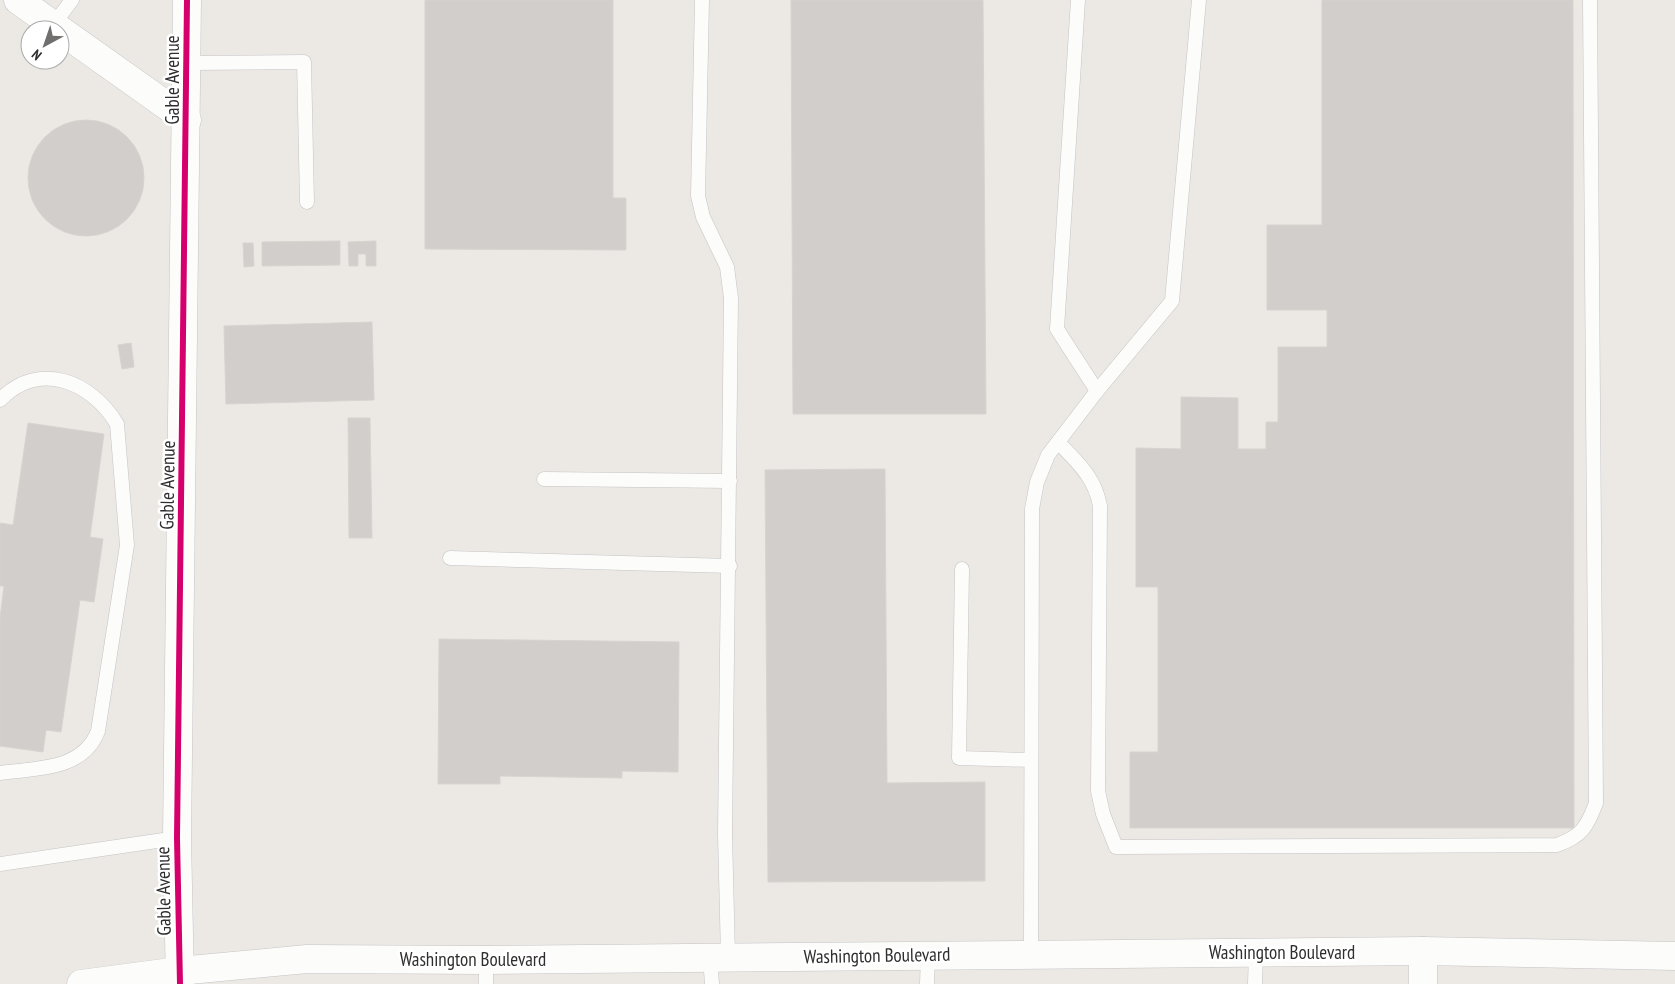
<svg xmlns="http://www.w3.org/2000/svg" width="1675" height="984" font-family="'PT Sans Narrow',sans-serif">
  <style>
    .building { fill: #d1cecb; stroke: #d7d4d0 }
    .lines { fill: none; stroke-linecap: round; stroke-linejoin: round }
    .service-casing { stroke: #c5c4c5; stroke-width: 15 }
    .minor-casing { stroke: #c5c4c5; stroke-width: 29 }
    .secondary-casing { stroke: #c5c4c5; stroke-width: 29 }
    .service { stroke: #fcfcfb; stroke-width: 14 }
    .minor { stroke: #fcfcfb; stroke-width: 28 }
    .secondary { stroke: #fcfcfb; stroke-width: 28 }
    .cycleway-casing { stroke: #fff; stroke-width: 9 }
    .cycleway { stroke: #d6006c; stroke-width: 6 }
    .labels { text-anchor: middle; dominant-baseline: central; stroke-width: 5; stroke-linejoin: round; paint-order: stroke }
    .street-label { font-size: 19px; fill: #2e2e2e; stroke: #fff }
  </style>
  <rect width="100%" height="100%" fill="#ece8e4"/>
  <g class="building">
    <path d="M425,0H613V198H626V250L425,249Z"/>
    <path d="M791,0H983L986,414H793Z"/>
    <path d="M1322,0H1573L1574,828H1130V752H1158V587H1136V448L1181,449V397L1238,398V449H1266V422H1278V347H1327V310H1267V225H1322Z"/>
    <circle cx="86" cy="178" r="58"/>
    <path d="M340,241V265L262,266V242Z"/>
    <path d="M376,241V266H366V254H358V266H349L348,242Z"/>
    <path d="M243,243H253L254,266L244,267Z"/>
    <path d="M372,322L374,400L226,404L224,326Z"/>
    <path d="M131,343L134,367L122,369L118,345Z"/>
    <path d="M348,418H370L372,538H349Z"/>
    <path d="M28,423L104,434L90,537L103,539L94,602L80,600L61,732L46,730L43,752L0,746V618L4,586H0V523L13,525Z"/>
    <path d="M885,469L887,783L985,782V881L768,882L765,470Z"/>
    <path d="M439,639L679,642L678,772L622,771V778L500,776V784H438Z"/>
  </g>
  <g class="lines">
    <defs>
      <g id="service">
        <path d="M702,0L698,196L703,217L727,267L731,298L725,834L728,956"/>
        <path d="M1078,0L1057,329L1097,391"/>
        <path d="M53,25L72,0"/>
        <path d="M187,63L304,62L307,202"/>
        <path d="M0,400C39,360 91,381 117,424L127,545L98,731C83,771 35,768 0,773"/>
        <path d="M1058,442C1077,462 1095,477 1100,506L1098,791L1103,814L1116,847L1557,845C1582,836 1587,827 1596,803L1590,0"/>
        <path d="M544,479L730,481"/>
        <path d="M450,558L730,566"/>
        <path d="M962,569L959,758L1031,760"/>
        <path d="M0,864L177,838"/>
        <path d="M1031,953L1032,509L1037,482L1048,455L1097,391L1172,301L1199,0"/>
        <path d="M710,957L712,984"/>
        <path d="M486,984V960"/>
        <path d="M927,984L928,954"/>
        <path d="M1255,984L1256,952"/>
      </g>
      <g id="minor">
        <path d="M18,0L187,120"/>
        <path d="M1423,951V984"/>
        <path d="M180,984L177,838L187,0"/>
      </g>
      <path id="secondary" d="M81,984L179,971L307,959L486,960L1423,951L1675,956"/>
    </defs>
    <use href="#service" class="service-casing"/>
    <use href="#minor" class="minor-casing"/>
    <use href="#secondary" class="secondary-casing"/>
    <use href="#service" class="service"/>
    <use href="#minor" class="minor"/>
    <use href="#secondary" class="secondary"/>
    <defs>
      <path id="cycleway" d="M180,984L177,838L187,0"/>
    </defs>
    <use href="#cycleway" class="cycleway-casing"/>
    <use href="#cycleway" class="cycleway"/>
  </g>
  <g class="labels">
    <g class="street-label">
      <text transform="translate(172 80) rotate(-90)">Gable Avenue</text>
      <text transform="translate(167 485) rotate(-89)">Gable Avenue</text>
      <text transform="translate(163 891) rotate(-91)">Gable Avenue</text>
      <text x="1282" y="952">Washington Boulevard</text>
      <text transform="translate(877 955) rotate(-1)">Washington Boulevard</text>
      <text x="473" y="959">Washington Boulevard</text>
    </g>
  </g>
  <g transform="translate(45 45) rotate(220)"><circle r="24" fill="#ffffff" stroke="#ababab"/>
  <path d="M0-4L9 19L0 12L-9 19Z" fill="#706f6e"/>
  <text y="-8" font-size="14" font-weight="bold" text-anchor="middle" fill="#2e2e2e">N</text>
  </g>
</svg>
